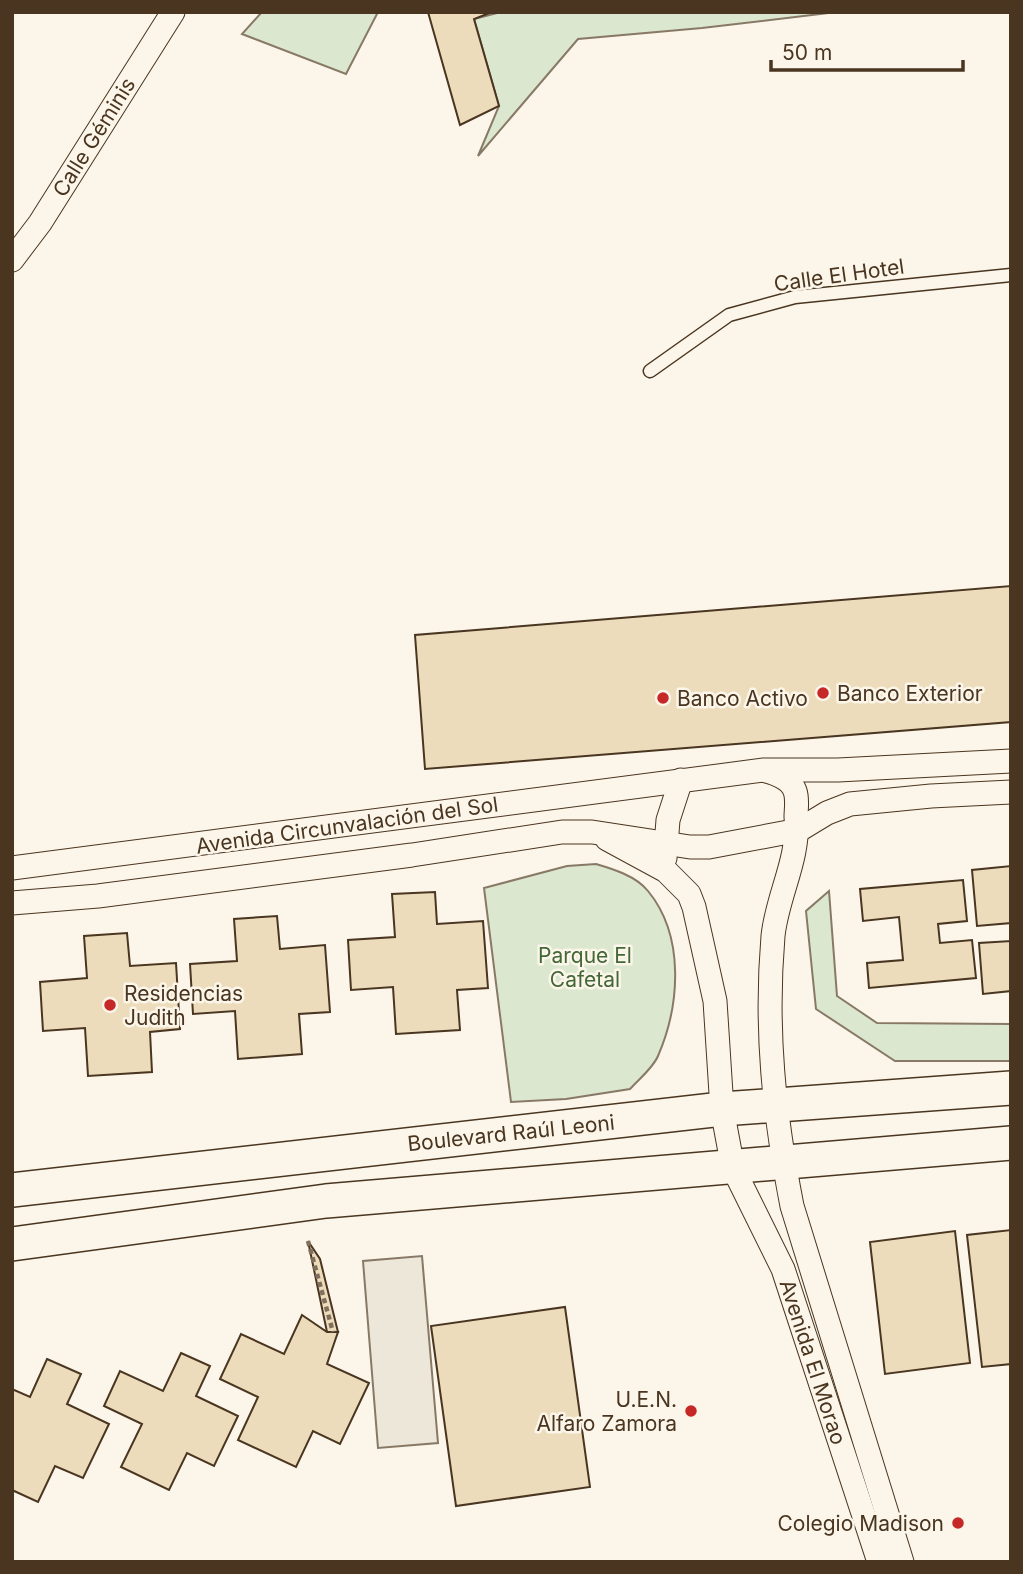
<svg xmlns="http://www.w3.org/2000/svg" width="1023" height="1574" font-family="Inter,sans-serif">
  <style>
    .green { fill: #dce7d0; stroke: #887966; stroke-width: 2 }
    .parking { fill: #ede7d9; stroke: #887966; stroke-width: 2 }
    .building { fill: #ecdcbc; stroke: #4a3520; stroke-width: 2 }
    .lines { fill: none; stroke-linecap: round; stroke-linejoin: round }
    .lane-casing { stroke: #4a3520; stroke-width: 15 }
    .street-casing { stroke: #4a3520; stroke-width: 25 }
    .secondary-casing { stroke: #4a3520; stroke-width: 36 }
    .path { stroke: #7f6f5c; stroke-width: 4.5; stroke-dasharray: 5 3.5; stroke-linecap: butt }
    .lane { stroke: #fbf6e9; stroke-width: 12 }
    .street { stroke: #fbf6e9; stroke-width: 23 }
    .secondary { stroke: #fbf6e9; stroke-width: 33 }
    .poi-dot { fill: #c62828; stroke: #fbf6e9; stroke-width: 2.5 }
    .labels { text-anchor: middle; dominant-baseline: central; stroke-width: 5; stroke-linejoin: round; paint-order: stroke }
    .street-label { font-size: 21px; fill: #4a3520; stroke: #fbf6e9 }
    .poi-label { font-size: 21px; fill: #4a3520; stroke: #fbf6e9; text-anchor: start }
    .park-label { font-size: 21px; fill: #436837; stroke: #fbf6e9 }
  </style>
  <rect width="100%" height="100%" fill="#fbf6e9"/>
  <g class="green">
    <path d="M262,12H378L346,74L242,34Z"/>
    <path d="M501,12H837L702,28L578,39L478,156L499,106L474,19Z"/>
    <path d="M596,864C613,869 636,876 648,891C685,936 680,1005 658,1056C653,1068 639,1079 630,1089L566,1099L511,1102L484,888L567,866Z"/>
    <path d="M829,891L837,996L877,1023L1011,1024V1061H895L816,1009L806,911Z"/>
  </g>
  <path class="parking" d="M422,1256L438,1443L378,1448L363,1261Z"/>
  <g class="building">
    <path d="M428,12H492L474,19L499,106L460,125Z"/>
    <path d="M1011,586V722L425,769L415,635Z"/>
    <path d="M1011,866V923L977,926L972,870Z"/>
    <path d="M963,880L967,921L938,924L940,943L972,940L976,978L869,988L867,963L903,960L899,917L863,921L860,889Z"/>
    <path d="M435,892L437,924L483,921L488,988L457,990L460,1030L396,1034L393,987L351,990L348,940L395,937L392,894Z"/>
    <path d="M277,916L280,949L325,945L330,1012L299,1014L302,1054L238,1059L235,1011L193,1014L190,964L237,961L234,919Z"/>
    <path d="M127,933L130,966L176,963L180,1029L150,1032L152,1072L88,1076L85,1028L43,1031L40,982L87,978L84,936Z"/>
    <path d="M1011,941V991L983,994L979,943Z"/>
    <path d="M1011,1230V1364L982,1367L967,1235Z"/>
    <path d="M955,1231L970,1363L885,1374L870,1242Z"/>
    <path d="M308,1241L320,1259L338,1332H327Z"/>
    <path d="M565,1307L590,1487L456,1506L431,1326Z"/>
    <path d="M302,1315L327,1332H338L327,1364L369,1383L340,1444L313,1431L296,1467L238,1440L258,1397L220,1379L241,1334L284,1354Z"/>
    <path d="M181,1353L210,1366L196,1396L238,1416L214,1466L187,1453L169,1490L121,1467L142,1424L104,1406L120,1371L163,1391Z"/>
    <path d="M47,1359L81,1374L67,1404L109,1424L83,1478L55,1466L38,1502L12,1490V1389L30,1397Z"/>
  </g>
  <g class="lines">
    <defs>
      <path id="lane" d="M650,371L729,315L795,297L1011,275"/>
      <g id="street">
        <path d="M12,260L40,223L173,12"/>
        <path d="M766,771C777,774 791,779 795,791C798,799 796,809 796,817C800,858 777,896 773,936C765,1030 774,1114 792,1206L902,1562"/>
        <path d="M607,839L666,871L689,894L694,907L715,1001L722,1109L733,1168L783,1269L879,1562"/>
        <path d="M665,858L668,820L681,780"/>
        <path d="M12,868L764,770H838L1011,761"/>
        <path d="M12,903L98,896L412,855L562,832H592L690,847H709L799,830L827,813L850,804L931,796L1011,792"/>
      </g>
      <g id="secondary">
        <path d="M12,1190L722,1109L1011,1088"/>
        <path d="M12,1244L326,1201L1011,1143"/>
      </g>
    </defs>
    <use href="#lane" class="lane-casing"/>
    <use href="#street" class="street-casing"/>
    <use href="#secondary" class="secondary-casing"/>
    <path class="path" d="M308,1241L333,1332"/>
    <use href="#lane" class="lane"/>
    <use href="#street" class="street"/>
    <use href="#secondary" class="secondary"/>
  </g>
  <g class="poi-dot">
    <circle cx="823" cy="693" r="7"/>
    <circle cx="663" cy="698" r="7"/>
    <circle cx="110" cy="1005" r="7"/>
    <circle cx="691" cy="1411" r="7"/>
    <circle cx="958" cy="1523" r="7"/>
  </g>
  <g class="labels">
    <g class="street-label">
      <text transform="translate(94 137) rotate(-58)">Calle Géminis</text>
      <text transform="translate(839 275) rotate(-8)">Calle El Hotel</text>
      <text transform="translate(347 825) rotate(-8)">Avenida Circunvalación del Sol</text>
      <text transform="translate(511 1133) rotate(-6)">Boulevard Raúl Leoni</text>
      <text transform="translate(813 1362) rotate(72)">Avenida El Morao</text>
    </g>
    <g class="poi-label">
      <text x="837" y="693">Banco Exterior</text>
      <text x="677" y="698">Banco Activo</text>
      <text x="124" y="993">Residencias<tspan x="124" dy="24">Judith</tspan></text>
      <text x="677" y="1399" text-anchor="end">U.E.N.<tspan x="677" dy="24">Alfaro Zamora</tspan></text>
      <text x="944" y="1523" text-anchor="end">Colegio Madison</text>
    </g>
    <g class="park-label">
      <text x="585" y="955">Parque El<tspan x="585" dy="24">Cafetal</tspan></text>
    </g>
  </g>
  <rect width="1023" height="1574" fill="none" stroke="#4a3520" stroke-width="28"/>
  <path d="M771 60v10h192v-10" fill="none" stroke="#4a3520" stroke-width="3.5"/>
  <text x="782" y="60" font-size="21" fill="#4a3520" stroke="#fbf6e9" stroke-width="5" paint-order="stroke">50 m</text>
</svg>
